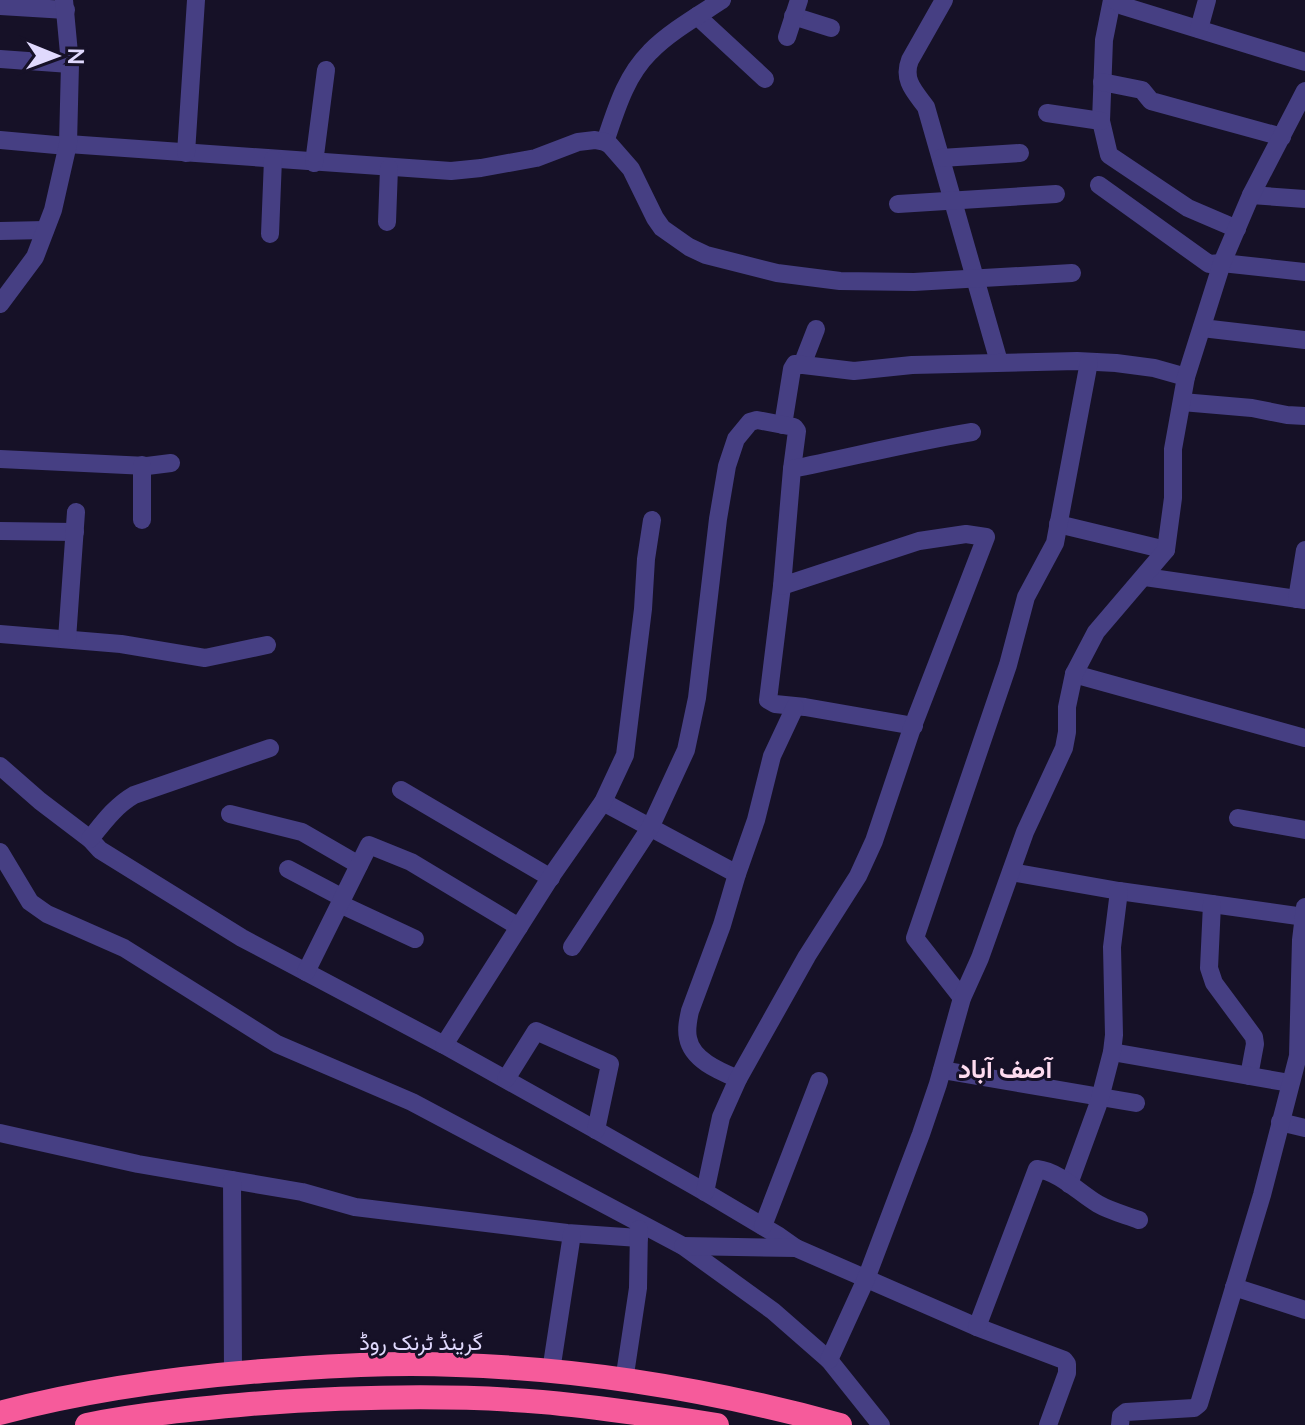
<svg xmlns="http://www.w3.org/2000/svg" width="1305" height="1425" font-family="Lato,Vazirmatn,sans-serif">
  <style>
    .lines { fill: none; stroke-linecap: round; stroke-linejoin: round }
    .minor { stroke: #463f83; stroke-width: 18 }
    .highway { stroke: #f65b9b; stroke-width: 24 }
    .labels { text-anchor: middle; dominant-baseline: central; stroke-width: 6; stroke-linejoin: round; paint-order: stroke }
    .street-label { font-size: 22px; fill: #e0d9fd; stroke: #161127 }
    .quarter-label { font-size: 26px; font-weight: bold; fill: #fddbef; stroke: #161127 }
  </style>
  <rect width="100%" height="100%" fill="#161127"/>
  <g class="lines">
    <g class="minor">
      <path d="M944,0L910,60C902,80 915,92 926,107L999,362"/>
      <path d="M1112,0L1104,40L1101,121L1109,155L1188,208L1237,229"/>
      <path d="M1115,0L1123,6L1305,62"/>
      <path d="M0,6L66,10"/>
      <path d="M697,16L765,79"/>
      <path d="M793,16L831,28"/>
      <path d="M1199,29L1207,0"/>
      <path d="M787,37L799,0"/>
      <path d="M0,59L70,64"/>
      <path d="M1102,82L1142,90L1151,101L1282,137"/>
      <path d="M1047,113L1101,121"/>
      <path d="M0,140L67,146"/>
      <path d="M605,142C616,110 625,77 650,52C668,33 699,15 722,0"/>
      <path d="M68,144L451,171L481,168L536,158L578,142L595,140L605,142L610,145L631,169L655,218L662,228L689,247L706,255L777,273L840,281L914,282L1072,273"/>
      <path d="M186,153L196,0"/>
      <path d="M941,158L1020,153"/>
      <path d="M314,163L326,70"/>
      <path d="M1099,185L1209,264L1222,263L1305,272"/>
      <path d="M1251,195L1305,199"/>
      <path d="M898,204L1056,194"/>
      <path d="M387,222L389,168"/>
      <path d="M0,231L45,230"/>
      <path d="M270,234L273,159"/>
      <path d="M0,304L35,257L53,210L68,144L70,64L64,0"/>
      <path d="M1202,328L1305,340"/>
      <path d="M802,365L816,329"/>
      <path d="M1182,402L1252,408L1287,415L1305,416"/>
      <path d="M783,425L792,369L795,364L854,371L912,365L1077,361L1116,363L1154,368L1186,377"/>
      <path d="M0,459L147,466L171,463"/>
      <path d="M142,465V520"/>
      <path d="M1058,524L1166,550"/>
      <path d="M0,531L75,532"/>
      <path d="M1145,577L1305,600"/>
      <path d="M782,586L768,700L775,704L805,707L914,726"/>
      <path d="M1297,599L1305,550"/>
      <path d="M0,634L121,644L205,658L267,645"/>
      <path d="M67,639L76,512"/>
      <path d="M1074,674L1305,738"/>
      <path d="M0,766L40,801L90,839L100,850L242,938L444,1045L596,1130L705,1192L779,1236L796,1248"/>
      <path d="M401,790L551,878"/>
      <path d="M603,802L737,874"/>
      <path d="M230,814L302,832L359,865"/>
      <path d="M1238,818L1305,830"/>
      <path d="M90,839C103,823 115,806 134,795L270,748"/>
      <path d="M0,852L30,902L47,914L124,948L277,1044L412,1102L683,1246L773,1311L829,1360L881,1425"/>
      <path d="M288,869L343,898"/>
      <path d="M1011,872L1119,891L1305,917"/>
      <path d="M340,904L415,939"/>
      <path d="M1212,904L1209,968L1214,983L1254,1037L1255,1044L1249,1076"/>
      <path d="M572,947L650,828L686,750L697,698L718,519L727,466L736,439L750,422L757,420L794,427L797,431L792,469"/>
      <path d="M306,972L369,845L411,862L519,927"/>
      <path d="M962,998L915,938L1008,665L1026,597L1055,543L1089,362"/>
      <path d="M444,1045L552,875L603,802L625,755L643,609L646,559L652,520"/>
      <path d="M1112,1052L1290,1083"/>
      <path d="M942,1070L1136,1103"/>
      <path d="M506,1079L536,1031L610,1064L596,1130"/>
      <path d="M738,1079C719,1071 692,1060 688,1038C686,1029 688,1020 690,1011L722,925L737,874L756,820L772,756L795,707"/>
      <path d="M1280,1122L1305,1128"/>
      <path d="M0,1133L138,1164L302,1192L355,1207L567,1233L639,1238"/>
      <path d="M232,1180L233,1373"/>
      <path d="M1069,1184L1099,1102L1112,1052L1114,1035L1112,947L1119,891"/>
      <path d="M705,1192L721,1117L738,1079L807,956L858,876L874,841L911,731L986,537L966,534L919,541L782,586L792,469C852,457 911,442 972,432"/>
      <path d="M763,1226L819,1081"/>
      <path d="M683,1246L796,1248L977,1327L1064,1360L1067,1364V1373L1048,1425"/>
      <path d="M1234,1287L1305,1310"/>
      <path d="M977,1327L1037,1169C1060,1172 1078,1192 1098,1204C1110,1211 1126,1215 1139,1220"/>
      <path d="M829,1360L866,1279L921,1134L938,1084L962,998L980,958L1025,832L1064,748L1067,732V707L1074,674L1096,632L1166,550L1173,498V449L1186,377L1222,263L1251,195L1305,91"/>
      <path d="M551,1371L572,1234"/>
      <path d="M624,1381L638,1288L639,1229"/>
      <path d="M1120,1425L1121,1416L1126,1412L1194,1408L1199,1404L1262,1195L1298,1056L1301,940L1305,907"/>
    </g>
    <g class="highway">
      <path d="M0,1413C86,1390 174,1378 263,1371C328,1366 393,1362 457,1365C586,1369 716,1391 840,1425"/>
      <path d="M87,1425C141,1414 195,1409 250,1404C347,1397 445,1394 542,1402C600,1407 659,1416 717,1425"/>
    </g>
  </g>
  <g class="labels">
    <g class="street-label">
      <text x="421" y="1341">گرینڈ ٹرنک روڈ</text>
    </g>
    <g class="quarter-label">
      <text x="1005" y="1068">آصف آباد</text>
    </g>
  </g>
  <g transform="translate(56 56) rotate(91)" stroke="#161127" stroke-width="6" paint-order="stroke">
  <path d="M0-6L14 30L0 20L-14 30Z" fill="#e0d9fd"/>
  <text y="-12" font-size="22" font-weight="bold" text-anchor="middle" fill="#e0d9fd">N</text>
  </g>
</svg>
